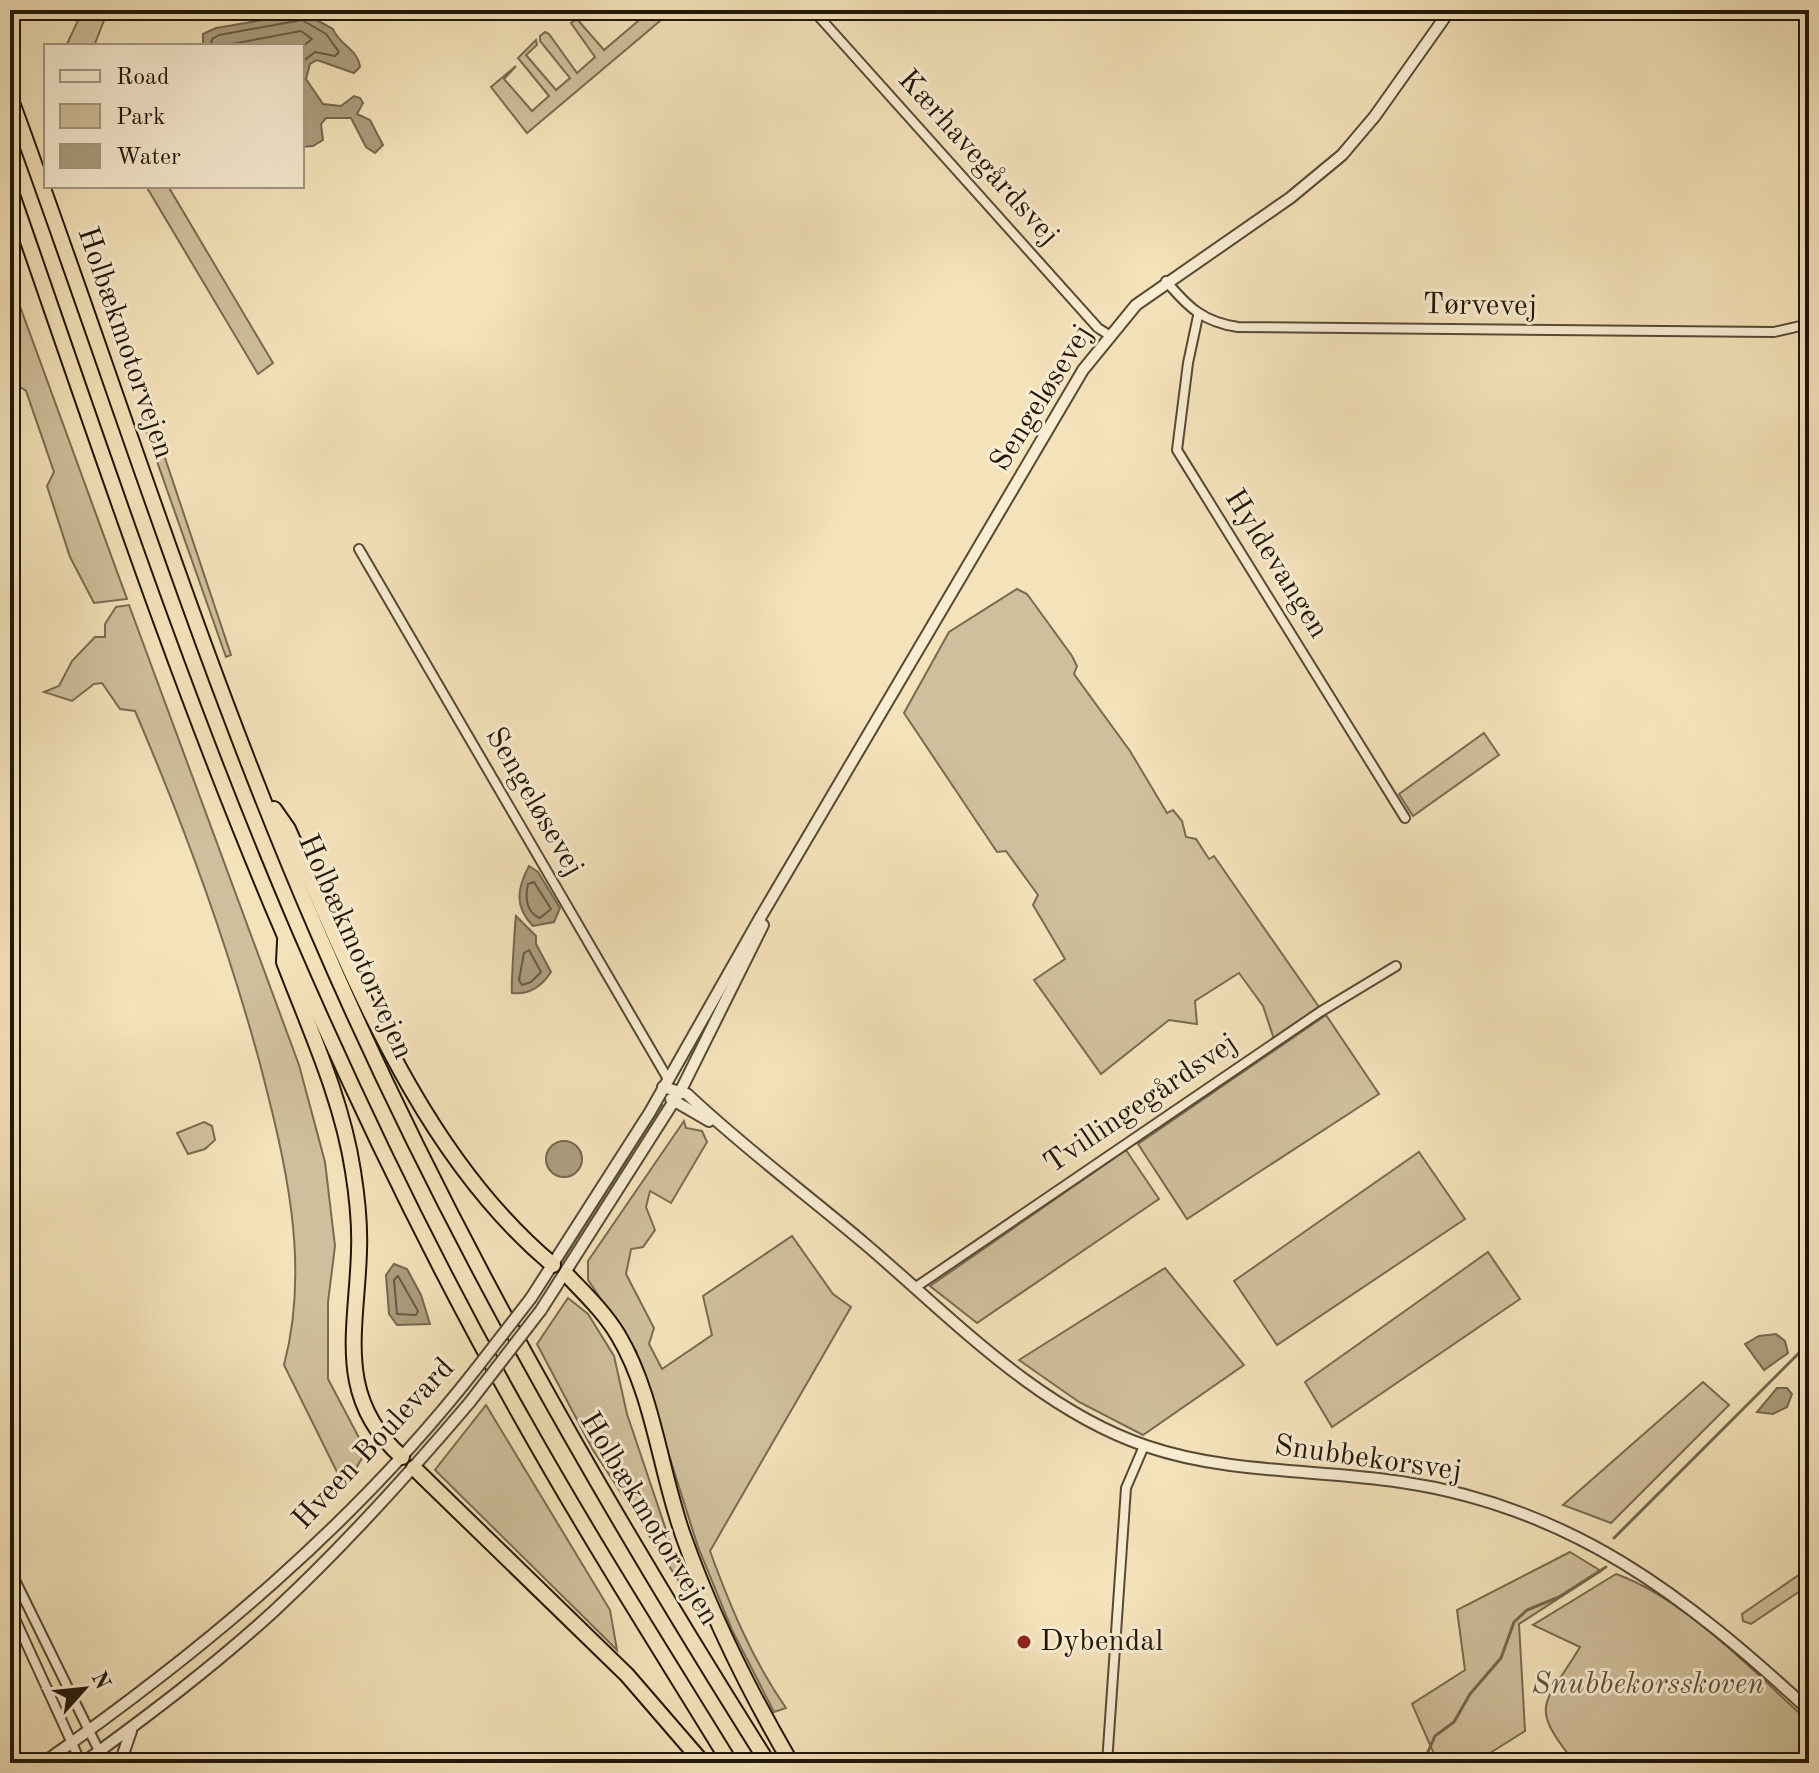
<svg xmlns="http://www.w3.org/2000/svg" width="1819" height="1773" font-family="'Old Standard TT',serif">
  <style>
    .green { fill: #d0bf9c; stroke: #786b52; stroke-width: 2 }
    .water { fill: #ac9d7d; stroke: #74674e; stroke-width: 2 }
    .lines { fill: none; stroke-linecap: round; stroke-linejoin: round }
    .shore { stroke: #665a42; stroke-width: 2 }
    .stream { stroke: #74674e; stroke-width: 3 }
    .minor-casing { stroke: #564a34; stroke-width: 12 }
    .tertiary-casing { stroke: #564a34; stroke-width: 14 }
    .motorway-casing { stroke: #211708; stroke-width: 18 }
    .minor { stroke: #f8ecd2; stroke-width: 8 }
    .tertiary { stroke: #f8ecd2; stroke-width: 10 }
    .motorway { stroke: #f4e2ba; stroke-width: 14 }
    .tertiary-bridge-casing { stroke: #564a34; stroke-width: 14; stroke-linecap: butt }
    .tertiary-bridge { stroke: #f8ecd2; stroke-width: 10 }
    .poi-dot { fill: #8f2418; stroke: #f8ecd2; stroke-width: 3 }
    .labels { text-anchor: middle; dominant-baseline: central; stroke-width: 6; stroke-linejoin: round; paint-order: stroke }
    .street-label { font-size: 30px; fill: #211708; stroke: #f8ecd2 }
    .poi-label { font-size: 30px; fill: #211708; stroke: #f8ecd2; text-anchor: start }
    .park-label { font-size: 30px; font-style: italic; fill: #5e523c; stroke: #f8ecd2 }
  </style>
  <rect width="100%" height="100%" fill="#f4e2ba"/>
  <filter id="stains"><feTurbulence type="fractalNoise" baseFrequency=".0025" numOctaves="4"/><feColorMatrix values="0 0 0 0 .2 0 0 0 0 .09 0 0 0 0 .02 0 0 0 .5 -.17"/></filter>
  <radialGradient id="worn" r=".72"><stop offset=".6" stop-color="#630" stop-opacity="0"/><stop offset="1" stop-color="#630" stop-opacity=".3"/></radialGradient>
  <g class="green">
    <path d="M83,10H108L94,46H66Z"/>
    <path d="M651,10H673L527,133L491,87L516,66L504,79L532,111L549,96L518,58L536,40L537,45L526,55L556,90L570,78L540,41V36L545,32L549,34L577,73L595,57L571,23L577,19L604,50Z"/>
    <path d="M146,186H168L273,363L258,374Z"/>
    <path d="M10,279L127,599L94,603L70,557L47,486L54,472L26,391L10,380Z"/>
    <path d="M156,431L231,655L226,657L147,433Z"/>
    <path d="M1017,589L1027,594L1072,656L1077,666L1074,674L1130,751L1167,813L1173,810L1182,821L1186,837L1196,839L1209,859L1214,856L1319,1007L1274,1039L1263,1006L1239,973L1195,1001L1197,1024L1169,1020L1101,1074L1034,980L1065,959L1033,905L1038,895L1006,851L997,852L904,713L949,632Z"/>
    <path d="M129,605L299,1065L325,1162L335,1246L328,1302V1379L366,1451L354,1472H337L284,1365C311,1263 285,1160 259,1060C226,940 184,825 135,711L120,709L102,683L94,684L72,701L44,692L59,686L72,661L95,637H105V624L116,607Z"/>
    <path d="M1484,733L1499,755L1413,816L1399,794Z"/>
    <path d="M1326,1015L1379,1094L1187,1219L1138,1144Z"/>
    <path d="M662,1105L665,1107L566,1268L559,1266Z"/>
    <path d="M684,1121L686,1128L702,1131L707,1142L671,1203L650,1191L646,1207L655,1230L643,1247L631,1249L626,1274L654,1328L649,1344L662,1369L712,1335L703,1296L792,1236L833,1294L851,1307L710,1551C730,1606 752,1659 786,1708L774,1712L732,1630L698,1547L636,1351L588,1280V1261Z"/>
    <path d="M204,1122L212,1126L215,1140L205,1149L188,1154L177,1133Z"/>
    <path d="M1126,1150L1159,1199L977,1323L930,1286Z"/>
    <path d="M1419,1152L1465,1219L1277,1345L1234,1281Z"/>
    <path d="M1488,1252L1520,1299L1332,1427L1305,1382Z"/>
    <path d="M1165,1268L1244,1365L1143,1435L1079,1402L1019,1360Z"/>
    <path d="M568,1298L588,1314L614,1356L627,1414L688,1595L593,1450L537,1344Z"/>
    <path d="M1703,1382L1729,1405L1611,1523L1563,1505Z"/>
    <path d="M486,1405L610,1610L617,1650L435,1470Z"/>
    <path d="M1570,1552L1601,1571L1519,1624L1525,1731L1474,1763H1438L1412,1704L1465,1670L1457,1610Z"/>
    <path d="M1809,1568V1585L1751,1624L1743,1621L1742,1614Z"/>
    <path d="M1616,1574C1686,1599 1754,1672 1809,1722V1763H1575C1527,1703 1545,1706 1580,1647L1533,1625Z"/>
  </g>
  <g class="water">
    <path d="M304,13L333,29C339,45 358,49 360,67L354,73L317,60L310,64L306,79L323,104L341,106L354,96L360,98L363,103L357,114L370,120L383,145L375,153L366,147L351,118H326L321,124L323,140L313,146L302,147V46H203V34L216,28Z"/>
    <path d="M529,866L538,872L560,908L554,922L533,926C514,906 517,889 529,866Z"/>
    <path d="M516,916L536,936V944L551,972C542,986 529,995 512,993C511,985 515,923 516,916Z"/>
    <circle cx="564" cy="1159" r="18"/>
    <path d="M394,1264L407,1269L421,1295L430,1324L397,1325L389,1314L386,1275Z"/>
    <path d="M1776,1334L1785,1341L1788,1353L1764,1370L1745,1344L1759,1336Z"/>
    <path d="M1777,1388H1787L1792,1394L1787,1407L1773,1414L1757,1412Z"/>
  </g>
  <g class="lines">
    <g class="shore">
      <path d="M211,46L212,39L219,35L302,20L326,34L339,52L335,56L315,52L302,62"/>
      <path d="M221,46L301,31L312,39L302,47"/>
      <path d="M534,882L551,909L540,918C526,913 525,897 528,884Z"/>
      <path d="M529,950L541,972L531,982L522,985L519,980L524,953Z"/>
      <path d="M398,1276L418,1311L416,1315L397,1314L394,1280Z"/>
    </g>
    <g class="stream">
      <path d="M1614,1538L1809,1343"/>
      <path d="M1423,1763L1435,1736L1454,1722L1470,1694L1501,1658L1514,1622L1527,1610L1559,1597L1606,1567"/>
    </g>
    <defs>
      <g id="minor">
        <path d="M813,10L1098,328L1109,335"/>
        <path d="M1166,281C1188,307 1203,322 1238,327L1774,332L1809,324"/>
        <path d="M1198,316L1188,363L1177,450L1405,818"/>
        <path d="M359,549L668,1079"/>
        <path d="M916,1287L1320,1012L1396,966"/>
        <path d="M10,1570L105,1763"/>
        <path d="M10,1608L81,1763"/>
        <path d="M1107,1763L1126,1488L1144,1446"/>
      </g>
      <g id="tertiary">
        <path d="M663,1087L687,1094C743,1147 805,1193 864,1243C950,1316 1037,1409 1146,1446C1228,1474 1317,1469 1401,1482C1572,1507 1686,1597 1809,1710"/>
        <path d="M671,1099L709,1121"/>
        <path d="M531,1298L650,1112L760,918L1083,370L1136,305L1290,198L1342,155L1375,116L1450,10"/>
        <path d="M541,1310L681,1090L763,925"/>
        <path d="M43,1763C204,1650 354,1525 476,1369"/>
        <path d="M83,1763C149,1715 214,1666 274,1611C344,1546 408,1475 470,1402"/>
        <path d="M120,1763L131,1731"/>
      </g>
      <g id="motorway">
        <path d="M10,97C112,374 199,657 316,928C441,1220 599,1495 768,1763"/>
        <path d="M10,189C97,439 180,691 284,934C355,1099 434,1263 523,1420C588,1536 660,1649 730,1763"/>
        <path d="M274,809L288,829C356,982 422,1156 553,1265"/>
        <path d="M285,941L284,962C310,1030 342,1099 353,1171C357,1196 360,1226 359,1251C357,1329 334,1397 402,1457"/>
        <path d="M567,1275C585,1294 604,1312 618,1335C654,1395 660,1472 684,1538C712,1617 749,1691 791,1763"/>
        <path d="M414,1468L627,1675L703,1763"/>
      </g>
    </defs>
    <use href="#minor" class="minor-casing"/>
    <use href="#tertiary" class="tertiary-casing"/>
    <use href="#motorway" class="motorway-casing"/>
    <use href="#minor" class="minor"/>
    <use href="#tertiary" class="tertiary"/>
    <use href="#motorway" class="motorway"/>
    <defs>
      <g id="tertiary-bridge">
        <path d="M476,1369L531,1298"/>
        <path d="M470,1402L541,1310"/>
      </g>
    </defs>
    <use href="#tertiary-bridge" class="tertiary-bridge-casing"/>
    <use href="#tertiary-bridge" class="tertiary-bridge"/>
  </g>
  <circle class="poi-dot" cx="1024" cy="1642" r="8"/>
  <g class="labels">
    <g class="street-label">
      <text transform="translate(978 158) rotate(48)">Kærhavegårdsvej</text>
      <text transform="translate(1480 306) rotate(1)">Tørvevej</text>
      <text transform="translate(125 343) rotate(71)">Holbækmotorvejen</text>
      <text transform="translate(1042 398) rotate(-58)">Sengeløsevej</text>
      <text transform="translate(1276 564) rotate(58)">Hyldevangen</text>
      <text transform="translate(534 802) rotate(60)">Sengeløsevej</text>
      <text transform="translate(355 947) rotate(66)">Holbækmotorvejen</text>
      <text transform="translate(1141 1104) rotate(-34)">Tvillingegårdsvej</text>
      <text transform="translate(374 1444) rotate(-47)">Hveen Boulevard</text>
      <text transform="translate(1368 1459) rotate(8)">Snubbekorsvej</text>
      <text transform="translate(649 1519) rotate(59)">Holbækmotorvejen</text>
    </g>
    <g class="poi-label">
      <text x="1040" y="1642">Dybendal</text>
    </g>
    <g class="park-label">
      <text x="1648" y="1685">Snubbekorsskoven</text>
    </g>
  </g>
  <rect width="1819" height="1773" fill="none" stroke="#f4e2ba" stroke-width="40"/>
  <rect x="12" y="12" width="1795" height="1749" fill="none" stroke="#211708" stroke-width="4"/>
  <rect x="20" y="20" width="1779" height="1733" fill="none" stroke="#211708" stroke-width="2"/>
  <rect x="44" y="44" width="260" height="144" fill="#f8ecd2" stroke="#a29781" stroke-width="2"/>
  <rect x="60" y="70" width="40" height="12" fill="#f8ecd2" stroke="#a29781" stroke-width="2"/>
  <text x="116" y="84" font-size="24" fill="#211708">Road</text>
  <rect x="60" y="104" width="40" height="24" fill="#d0bf9c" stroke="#a29781" stroke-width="2"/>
  <text x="116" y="124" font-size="24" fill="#211708">Park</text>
  <rect x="60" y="144" width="40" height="24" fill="#ac9d7d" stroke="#a29781" stroke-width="2"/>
  <text x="116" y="164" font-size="24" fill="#211708">Water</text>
  <g transform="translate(84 1689) rotate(63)" stroke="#f8ecd2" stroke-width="6" paint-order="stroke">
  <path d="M0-6L14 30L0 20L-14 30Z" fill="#211708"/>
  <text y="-12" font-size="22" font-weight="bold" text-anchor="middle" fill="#211708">N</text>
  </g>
  <rect width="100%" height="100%" filter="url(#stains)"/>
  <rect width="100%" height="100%" fill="url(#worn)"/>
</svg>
